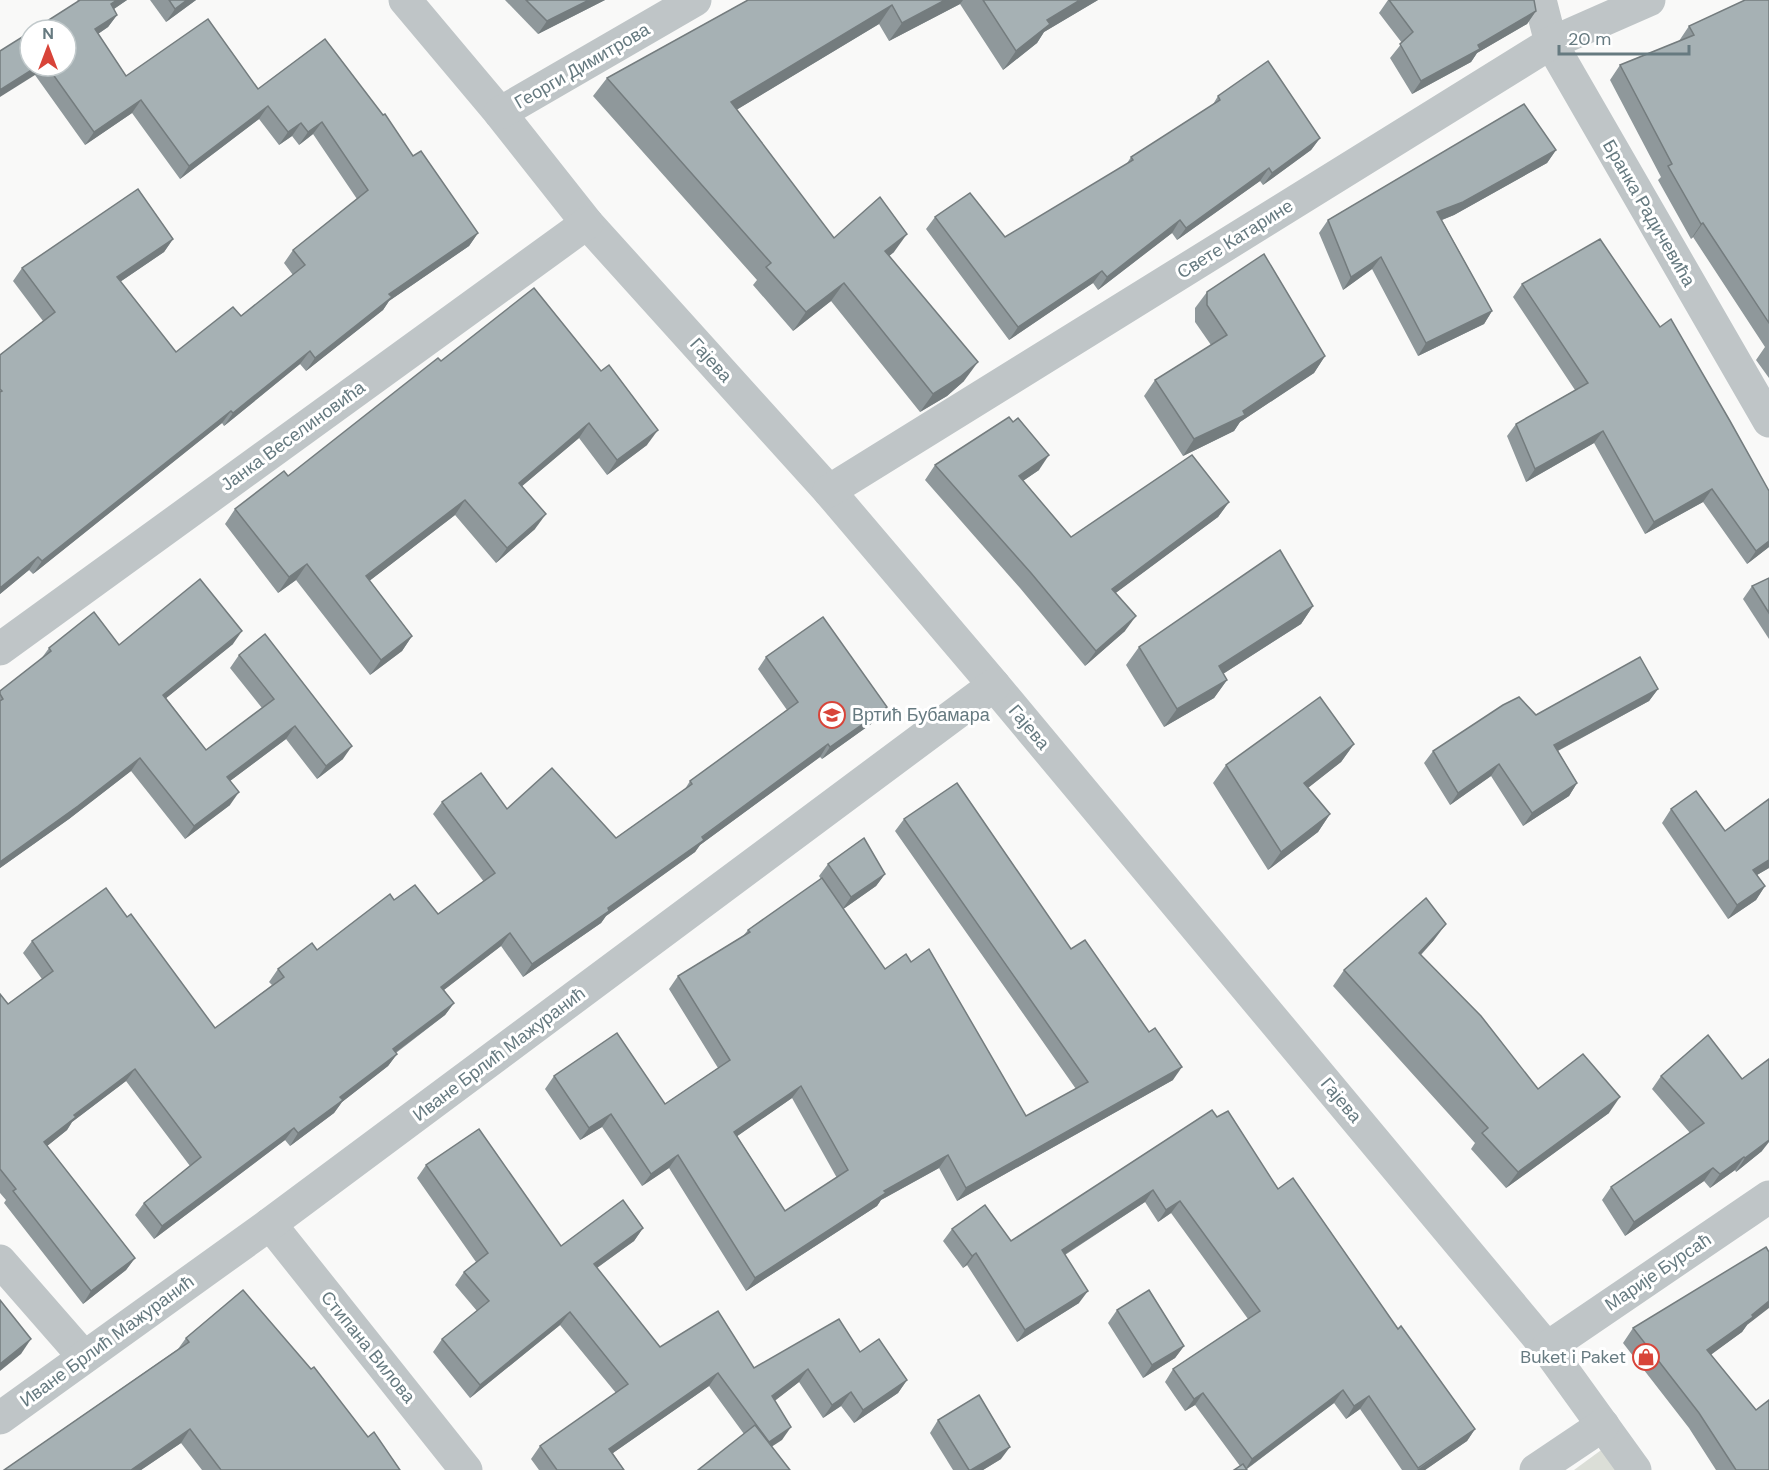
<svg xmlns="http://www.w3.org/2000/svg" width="1769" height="1470" font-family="'DM Sans',sans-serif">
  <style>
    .green { fill: #dbded7 }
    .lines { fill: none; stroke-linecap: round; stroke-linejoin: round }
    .minor { stroke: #bfc5c7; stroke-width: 33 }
    .wall { fill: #8f989b; fill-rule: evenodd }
    .shaded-wall { fill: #747c7e }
    .building { fill: #a6b1b4; stroke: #747c7e; stroke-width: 1.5; fill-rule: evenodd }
    .labels { text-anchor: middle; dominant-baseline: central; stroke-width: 6; stroke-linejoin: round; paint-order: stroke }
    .street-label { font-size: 18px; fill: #667a80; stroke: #fff }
    .poi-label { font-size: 18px; fill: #667a80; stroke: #fff; text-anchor: start }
  </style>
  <rect width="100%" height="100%" fill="#f9f9f8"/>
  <path class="green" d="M1604,1448L1620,1470H1574Z"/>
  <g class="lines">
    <g class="minor">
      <path d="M405,0L500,113L587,223L829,491L994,685L1547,1348L1635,1470"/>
      <path d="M1540,0L1551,43L1769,421"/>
      <path d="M500,113L695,0"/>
      <path d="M829,491L1551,43L1649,0"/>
      <path d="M0,649L587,223"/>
      <path d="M270,1224L466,1470"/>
      <path d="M0,1261L84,1357"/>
      <path d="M1547,1348L1769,1197"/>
      <path d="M0,1418L270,1224L994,685"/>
      <path d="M1536,1470L1603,1425"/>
    </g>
  </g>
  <g class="wall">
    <path d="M77,0H127L114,9L117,15L108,27L98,34L126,76L258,89L413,156L478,233L469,246L389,301L383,310L306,371L300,364L224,426L222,423L33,574L29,570L0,594V355L43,321L13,281L22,268L173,239L164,252L120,282L176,352L241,316L293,275L284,263L293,250L357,199L313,134L299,145L292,136L279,145L259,119L180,179L132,113L85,145L35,75L30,66H66L78,1Z"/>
    <path d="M150,0H196L166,22Z"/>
    <path d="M505,0H605L538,34Z"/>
    <path d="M748,0H1098L1044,32L1037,43L1003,70L960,4L889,41L879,24L736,110L834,238L894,252L889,256L964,381L947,396L920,412L831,301L793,331L753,285L757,280L593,96L607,78Z"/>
    <path d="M1388,0H1534L1536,11L1527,24L1477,53L1471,62L1412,94L1390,58L1402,43L1379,13Z"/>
    <path d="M1769,0V378L1756,360L1765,347L1693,237L1691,239L1658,180L1661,177L1610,80L1620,65L1679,41L1689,26Z"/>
    <path d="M1218,96L1320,138L1311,150L1263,185L1260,181L1177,240L1172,233L1098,290L1093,283L1009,340L926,229L935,217L1005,237L1126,165L1131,157L1212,106Z"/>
    <path d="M1556,150L1547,163L1454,215L1442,220L1492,311L1484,324L1418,356L1372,269L1343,290L1319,233L1328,220Z"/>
    <path d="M1522,284L1769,491V547L1747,564L1703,502L1645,534L1594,443L1526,482L1507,436L1516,424L1575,390L1513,297Z"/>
    <path d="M1207,292L1325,356L1314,373L1240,422L1234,431L1183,456L1144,396L1155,380L1211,345L1195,322V308Z"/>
    <path d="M441,361L647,445L607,475L579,438L522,486L535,529L496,563L455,515L369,581L412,636L402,651L370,675L296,580L278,593L225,524L235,509L288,476Z"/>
    <path d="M935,465L1039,470L1023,481L1071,537L1229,502L1218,517L1115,593L1125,631L1085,666L1020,588L925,480Z"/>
    <path d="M1769,578V639L1743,599L1752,586Z"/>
    <path d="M1313,606L1301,624L1223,674L1227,680L1214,698L1164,727L1126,665L1139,647Z"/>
    <path d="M233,644L166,698L206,750L262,708L230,668L239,655L343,759L317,779L286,739L230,781V805L185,839L131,771L69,819L0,868V691L41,659L49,648L119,645Z"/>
    <path d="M766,657L887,707L878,719L822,759L820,757L700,845L695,852L606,916L601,923L523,977L501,946L444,990L454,1003L445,1015L396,1053L397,1054L388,1066L342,1102L334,1113L290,1146L285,1140L154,1239L135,1215L144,1203L190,1166L126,1081L72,1122L67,1130L47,1146L135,1258L126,1270L83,1304L4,1203L6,1200L0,1193V994L8,1004L42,979L23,953L32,941L127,917L215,1028L272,985L269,982L278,969L317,950L394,900L438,914L484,882L433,814L442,802L507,809L616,838L685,789L690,781L787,710L758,669Z"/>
    <path d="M1658,689L1649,701L1558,751L1577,783L1569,796L1523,826L1491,776L1450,805L1424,763L1433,751L1536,715Z"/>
    <path d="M1354,744L1341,762L1308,788L1330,814L1318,832L1268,870L1213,783L1226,765Z"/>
    <path d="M1671,809L1725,831L1769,868L1757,875L1765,886L1756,900L1728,919L1662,823Z"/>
    <path d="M904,819L1071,949L1173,1080L957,1201L939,1168L881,1200L877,1206L746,1291L669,1168L642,1186L602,1127L580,1140L545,1089L554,1076L665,1104L718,1068L669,989L678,976L743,936L748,930L821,879L819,876L828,864L885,874L876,886L843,909L885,969L1026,1116L1076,1089L895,831ZM792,1098L837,1178L785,1211L737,1136Z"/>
    <path d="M1434,940L1421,955L1538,1089L1609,1113L1506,1188L1471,1149L1475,1143L1333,986L1344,970Z"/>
    <path d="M1661,1076L1742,1079L1762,1151L1736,1172L1735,1170L1710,1188L1704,1181L1625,1236L1602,1200L1611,1187L1690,1133L1652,1089Z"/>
    <path d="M1217,1117L1398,1329L1475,1429L1467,1441L1425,1470H1402L1360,1409L1346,1419L1334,1403L1247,1469L1240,1466L1195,1405L1185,1411L1165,1382L1173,1369L1248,1319L1171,1213L1158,1222L1145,1202L1065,1255L1079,1303L1017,1342L967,1265L963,1268L943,1241L952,1229L1011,1241Z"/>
    <path d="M426,1165L561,1246L643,1228L634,1241L597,1268L660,1347L754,1368L860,1352L907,1380L898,1393L854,1423L841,1406L823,1418L799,1382L774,1401L782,1440L744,1434L709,1386L613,1453L624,1470H539L531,1459L540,1446L616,1393L560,1325L470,1398L433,1352L442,1339L477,1311L455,1285L464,1272L476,1262L417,1178Z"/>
    <path d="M1117,1310L1184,1346L1175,1358L1143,1378L1108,1323Z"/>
    <path d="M1747,1325L1742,1332L1711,1354L1769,1470H1716L1689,1428L1623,1343L1633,1328Z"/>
    <path d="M186,1338L368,1437L400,1470H202L181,1443L141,1470H4L178,1349Z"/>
    <path d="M938,1420L1001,1459L983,1470H953L930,1433Z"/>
  </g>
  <g class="shaded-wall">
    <path d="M117,0H127L102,17L111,4Z"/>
    <path d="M187,0H196L166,22L175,9Z"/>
    <path d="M589,0H605L538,34L547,21Z"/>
    <path d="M945,0H963L960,4L889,41L902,23Z"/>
    <path d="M1080,0H1098L1044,32L1037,43L1003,70L1016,51L1047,20Z"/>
    <path d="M892,5L879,24L718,121L731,102Z"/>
    <path d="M1536,11L1527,24L1477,53L1471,62L1412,94L1421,81L1478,45Z"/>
    <path d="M117,15L108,27L86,42L95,29Z"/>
    <path d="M38,66H41L35,75L0,97V90Z"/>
    <path d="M141,100L132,113L85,145L94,132Z"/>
    <path d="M268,106L259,119L180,179L189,166Z"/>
    <path d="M322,122L313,134L299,145L308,132Z"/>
    <path d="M301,123L292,136L279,145L288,132Z"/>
    <path d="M1320,138L1311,150L1263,185L1272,173Z"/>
    <path d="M1556,150L1547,163L1454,215L1429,225L1437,212Z"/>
    <path d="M1269,168L1260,181L1177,240L1186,228Z"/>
    <path d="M1180,220L1172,233L1098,290L1107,277Z"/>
    <path d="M1703,223L1693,237L1691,239L1701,224Z"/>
    <path d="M478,233L469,246L389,301L383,310L306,371L315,358L389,294Z"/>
    <path d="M907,234L894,252L872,270L885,251Z"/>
    <path d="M173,239L164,252L108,290L117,277Z"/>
    <path d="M1381,257L1372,269L1343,290L1351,277Z"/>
    <path d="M1102,271L1093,283L1009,340L1018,327Z"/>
    <path d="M844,283L831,301L793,331L806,312Z"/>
    <path d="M1492,311L1484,324L1418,356L1426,343Z"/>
    <path d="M310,351L300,364L224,426L233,413Z"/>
    <path d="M1325,356L1314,373L1240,422L1234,431L1183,456L1194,439L1243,411Z"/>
    <path d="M978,362L964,381L947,396L920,412L933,394Z"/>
    <path d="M231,411L222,423L33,574L42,561Z"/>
    <path d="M589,423L579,438L508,498L519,483Z"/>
    <path d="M658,430L647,445L607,475L617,460Z"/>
    <path d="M1603,431L1594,443L1526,482L1535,469Z"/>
    <path d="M1049,455L1039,470L1008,491L1019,476Z"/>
    <path d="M1712,489L1703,502L1645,534L1654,522Z"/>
    <path d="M465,500L455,515L355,592L366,576Z"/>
    <path d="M1229,502L1218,517L1101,604L1112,589Z"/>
    <path d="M546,514L535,529L496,563L507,548Z"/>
    <path d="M1769,541V547L1747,564L1756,551Z"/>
    <path d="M38,557L29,570L0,594V588Z"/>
    <path d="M307,564L296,580L278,593L289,577Z"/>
    <path d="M1313,606L1301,624L1207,684L1219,666Z"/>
    <path d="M1136,616L1125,631L1085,666L1096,651Z"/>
    <path d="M242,631L233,644L154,708L163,695Z"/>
    <path d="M412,636L402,651L370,675L381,660Z"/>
    <path d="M1227,680L1214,698L1164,727L1177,709Z"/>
    <path d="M1658,689L1649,701L1546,757L1554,745Z"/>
    <path d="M887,707L878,719L822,759L830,747Z"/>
    <path d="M295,726L286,739L218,790L227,777Z"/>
    <path d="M828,744L820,757L700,845L695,852L606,916L601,923L523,977L532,964Z"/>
    <path d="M1354,744L1341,762L1291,801L1304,783Z"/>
    <path d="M352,746L343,759L317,779L326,766Z"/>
    <path d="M140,758L131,771L69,819L0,868V862Z"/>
    <path d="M1499,764L1491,776L1450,805L1458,793Z"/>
    <path d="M1577,783L1569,796L1523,826L1532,813Z"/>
    <path d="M239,792L230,805L185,839L194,826Z"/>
    <path d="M1330,814L1318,832L1268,870L1281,852Z"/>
    <path d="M1769,860V868L1743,883L1753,870Z"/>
    <path d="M885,874L876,886L842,910L851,897Z"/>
    <path d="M1765,886L1756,900L1728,919L1737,905Z"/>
    <path d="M1446,924L1434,940L1407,969L1419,953Z"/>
    <path d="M510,933L501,946L432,999L441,987Z"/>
    <path d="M454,1003L445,1015L384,1061L393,1049Z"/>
    <path d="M397,1054L388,1066L342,1102L334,1113L290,1146L298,1133L340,1097Z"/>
    <path d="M1182,1067L1173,1080L957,1201L966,1188Z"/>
    <path d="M135,1069L126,1081L72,1122L67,1130L36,1155L44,1142L74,1115Z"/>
    <path d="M801,1086L792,1098L726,1144L734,1132Z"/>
    <path d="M1620,1097L1609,1113L1506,1188L1518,1172Z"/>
    <path d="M611,1114L602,1127L580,1140L589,1128Z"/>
    <path d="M294,1128L285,1140L154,1239L162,1226Z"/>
    <path d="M1769,1140V1142L1762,1151L1736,1172L1745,1158Z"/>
    <path d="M678,1155L669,1168L642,1186L651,1174Z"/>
    <path d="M948,1155L939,1168L881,1200L877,1206L746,1291L755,1278L884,1191Z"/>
    <path d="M1744,1157L1735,1170L1710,1188L1720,1174Z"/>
    <path d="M1713,1168L1704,1181L1625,1236L1634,1222Z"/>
    <path d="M1153,1190L1145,1202L1053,1262L1062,1250Z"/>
    <path d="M1180,1201L1171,1213L1158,1222L1166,1210Z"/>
    <path d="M643,1228L634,1241L584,1277L594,1264Z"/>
    <path d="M976,1253L967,1265L963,1268L972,1256Z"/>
    <path d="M135,1258L126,1270L83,1304L91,1291Z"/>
    <path d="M1088,1291L1079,1303L1017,1342L1025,1330Z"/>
    <path d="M1769,1301V1308L1747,1325L1742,1332L1697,1365L1707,1350Z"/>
    <path d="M570,1312L560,1325L470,1398L480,1385Z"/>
    <path d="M31,1339L21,1354L0,1371V1364Z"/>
    <path d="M1184,1346L1175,1358L1143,1378L1152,1365Z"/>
    <path d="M808,1369L799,1382L763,1410L772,1396Z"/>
    <path d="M718,1373L709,1386L600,1462L609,1449Z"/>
    <path d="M907,1380L898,1393L854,1423L863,1410Z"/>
    <path d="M1343,1390L1334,1403L1245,1470L1252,1459Z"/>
    <path d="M851,1392L841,1406L823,1418L832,1405Z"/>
    <path d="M1203,1393L1195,1405L1185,1411L1194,1399Z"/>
    <path d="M1369,1396L1360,1409L1346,1419L1354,1406Z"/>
    <path d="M791,1427L782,1440L759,1455L769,1442Z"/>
    <path d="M190,1429L181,1443L141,1470H131Z"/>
    <path d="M1475,1429L1467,1441L1425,1470H1417Z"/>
    <path d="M1010,1447L1001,1459L983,1470H971Z"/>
  </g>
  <g class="building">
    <path d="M80,0H117L111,4L117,15L95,29L126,76L208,19L258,89L325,39L383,115L385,114L413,156L421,151L478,233L389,294L392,297L315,358L310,351L233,413L231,411L42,561L38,557L0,588V392L2,391L0,389V355L55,312L22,268L138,189L173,239L117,277L176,352L233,307L241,316L305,265L293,250L368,190L322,122L308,132L301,123L288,132L268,106L189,166L141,100L94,132L47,66H66V30H33Z"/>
    <path d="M169,0H187L175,9Z"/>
    <path d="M526,0H589L547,21Z"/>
    <path d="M748,0H945L902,23L892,5L731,102L834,238L880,197L907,234L885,251L978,362L960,377L933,394L844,283L806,312L766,267L771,263L607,78Z"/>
    <path d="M983,0H1080L1047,20L1050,24L1016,51Z"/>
    <path d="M1389,0H1534L1536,11L1478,45L1480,49L1421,81L1400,44L1413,32Z"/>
    <path d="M1745,0H1769V323L1703,223L1701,224L1668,166L1672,164L1620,65L1694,35L1689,26Z"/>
    <path d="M30,32V66H38L0,90V51Z"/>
    <path d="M1268,61L1320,138L1272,173L1269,168L1186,228L1180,220L1107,277L1102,271L1018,327L935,217L970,193L1005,237L1133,160L1131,157L1220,100L1218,96Z"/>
    <path d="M1524,104L1556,150L1463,202L1437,212L1492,311L1426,343L1381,257L1351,277L1328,220Z"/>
    <path d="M1600,239L1660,327L1671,319L1730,421L1769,491V541L1756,551L1712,489L1654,522L1603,431L1535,469L1516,424L1588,383L1522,284Z"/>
    <path d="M1264,254L1325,356L1243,411L1245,415L1194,439L1155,380L1227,335L1207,305V292Z"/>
    <path d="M534,288L601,371L609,365L658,430L617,460L589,423L519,483L546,514L507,548L465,500L366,576L412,636L381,660L307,564L289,577L235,509L284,471L288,476L438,358L441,361Z"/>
    <path d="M1009,417L1013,422L1018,418L1049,455L1019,476L1071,537L1192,455L1229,502L1112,589L1136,616L1096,651L1031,573L935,465Z"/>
    <path d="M1280,550L1313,606L1219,666L1227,680L1177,709L1139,647Z"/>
    <path d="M1769,578V613L1752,586Z"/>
    <path d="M200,579L242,631L163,695L206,750L274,699L239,655L265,634L352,746L326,766L295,726L227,777L239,792L194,826L140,758L78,806L0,862V701L3,699L0,694V691L51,651L49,648L94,612L119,645Z"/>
    <path d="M823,617L887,707L830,747L828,744L702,837L704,840L608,908L609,911L532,964L510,933L441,987L454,1003L393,1049L397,1054L340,1097L343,1100L298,1133L294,1128L162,1226L144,1203L201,1157L135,1069L74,1115L76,1117L44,1142L135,1258L91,1291L13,1191L16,1189L0,1169V994L8,1004L53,971L32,941L106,888L127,917L131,914L215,1028L284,977L278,969L312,943L317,950L390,894L394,900L415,885L438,914L495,873L442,802L481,773L507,809L552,768L616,838L692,784L690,781L798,702L766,657Z"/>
    <path d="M1640,657L1658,689L1554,745L1577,783L1532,813L1499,764L1458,793L1433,751L1503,705L1519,697L1536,715Z"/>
    <path d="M1320,697L1354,744L1304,783L1330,814L1281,852L1226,765Z"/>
    <path d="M957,783L1071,949L1085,940L1149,1032L1155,1028L1182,1067L966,1188L948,1155L884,1191L886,1193L755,1278L678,1155L651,1174L611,1114L589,1128L554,1076L617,1033L665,1104L730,1060L678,976L750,932L748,930L822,878L885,969L906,954L911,962L929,949L1026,1116L1088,1082L904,819ZM801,1086L848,1170L785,1211L734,1132Z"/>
    <path d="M1696,791L1725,831L1769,799V860L1753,870L1765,886L1737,905L1671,809Z"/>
    <path d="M864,838L885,874L851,897L828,864Z"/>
    <path d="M1426,898L1446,924L1419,953L1481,1016L1538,1089L1583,1054L1620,1097L1518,1172L1482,1133L1488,1128L1344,970Z"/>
    <path d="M1708,1035L1742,1079L1769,1059V1140L1745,1158L1744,1157L1720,1174L1713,1168L1634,1222L1611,1187L1704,1123L1661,1076Z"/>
    <path d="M1212,1110L1217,1117L1228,1111L1278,1189L1293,1178L1398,1329L1401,1326L1475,1429L1418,1468L1369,1396L1354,1406L1343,1390L1252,1459L1203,1393L1194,1399L1173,1369L1260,1311L1180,1201L1166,1210L1153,1190L1062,1250L1088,1291L1025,1330L976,1253L972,1256L952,1229L985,1205L1011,1241Z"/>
    <path d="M479,1129L561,1246L623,1200L643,1228L594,1264L660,1347L718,1311L754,1368L839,1319L860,1352L879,1339L907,1380L863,1410L851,1392L832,1405L808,1369L772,1396L791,1427L769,1442L718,1373L609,1449L624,1470H557L540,1446L628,1384L570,1312L480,1385L442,1339L489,1301L464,1272L488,1253L426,1165Z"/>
    <path d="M1766,1247L1769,1252V1301L1752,1315L1753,1317L1707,1350L1756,1410L1769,1400V1470H1736L1699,1413L1633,1328Z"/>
    <path d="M243,1290L311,1369L314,1367L368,1437L374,1432L400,1470H221L190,1429L131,1470H4L189,1342L186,1338Z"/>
    <path d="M1149,1290L1184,1346L1152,1365L1117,1310Z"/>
    <path d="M0,1300L31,1339L0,1364Z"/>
    <path d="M979,1395L1010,1447L971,1470H969L938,1420Z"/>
    <path d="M755,1425L790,1470H698Z"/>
    <path d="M1243,1464L1247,1470H1234Z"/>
  </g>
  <defs>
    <symbol id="school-ring" viewBox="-11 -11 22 22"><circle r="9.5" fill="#fff" stroke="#d84439" stroke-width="1.5"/><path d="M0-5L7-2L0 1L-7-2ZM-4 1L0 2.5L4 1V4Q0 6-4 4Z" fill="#d84439"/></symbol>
    <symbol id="shop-ring" viewBox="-11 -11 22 22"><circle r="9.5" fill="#fff" stroke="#d84439" stroke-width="1.5"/><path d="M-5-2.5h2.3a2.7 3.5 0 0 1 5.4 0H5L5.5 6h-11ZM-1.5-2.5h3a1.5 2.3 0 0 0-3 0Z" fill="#d84439"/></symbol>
  </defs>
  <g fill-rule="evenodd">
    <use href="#school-ring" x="817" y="700" width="30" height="30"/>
    <use href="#shop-ring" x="1631" y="1342" width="30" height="30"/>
  </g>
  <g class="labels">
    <g class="street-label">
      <text transform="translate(582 66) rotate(-30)">Георги Димитрова</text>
      <text transform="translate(1649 213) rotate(60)">Бранка Радичевића</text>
      <text transform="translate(1235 239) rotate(-32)">Свете Катарине</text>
      <text transform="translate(711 360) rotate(48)">Гајева</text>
      <text transform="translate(293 436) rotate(-36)">Јанка Веселиновића</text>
      <text transform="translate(1029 727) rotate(50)">Гајева</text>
      <text transform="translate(499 1054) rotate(-37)">Иване Брлић Мажуранић</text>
      <text transform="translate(1341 1100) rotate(50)">Гајева</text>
      <text transform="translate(1658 1272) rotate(-34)">Марије Бурсаћ</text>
      <text transform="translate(107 1341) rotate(-36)">Иване Брлић Мажуранић</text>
      <text transform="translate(368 1347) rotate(51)">Стипана Вилова</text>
    </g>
    <g class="poi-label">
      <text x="852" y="715">Вртић Бубамара</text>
      <text x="1626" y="1357" text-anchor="end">Buket i Paket</text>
    </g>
  </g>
  <g transform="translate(48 48)"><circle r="28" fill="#ffffff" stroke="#c2cacc" stroke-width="1.5"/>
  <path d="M0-4.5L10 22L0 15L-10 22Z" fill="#d84439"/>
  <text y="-9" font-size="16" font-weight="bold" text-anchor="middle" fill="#667a80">N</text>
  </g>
  <path d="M1559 45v9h130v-9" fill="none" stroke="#667a80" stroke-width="3"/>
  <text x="1568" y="45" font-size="18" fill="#667a80" stroke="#ffffff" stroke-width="4.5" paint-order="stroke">20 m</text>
</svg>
